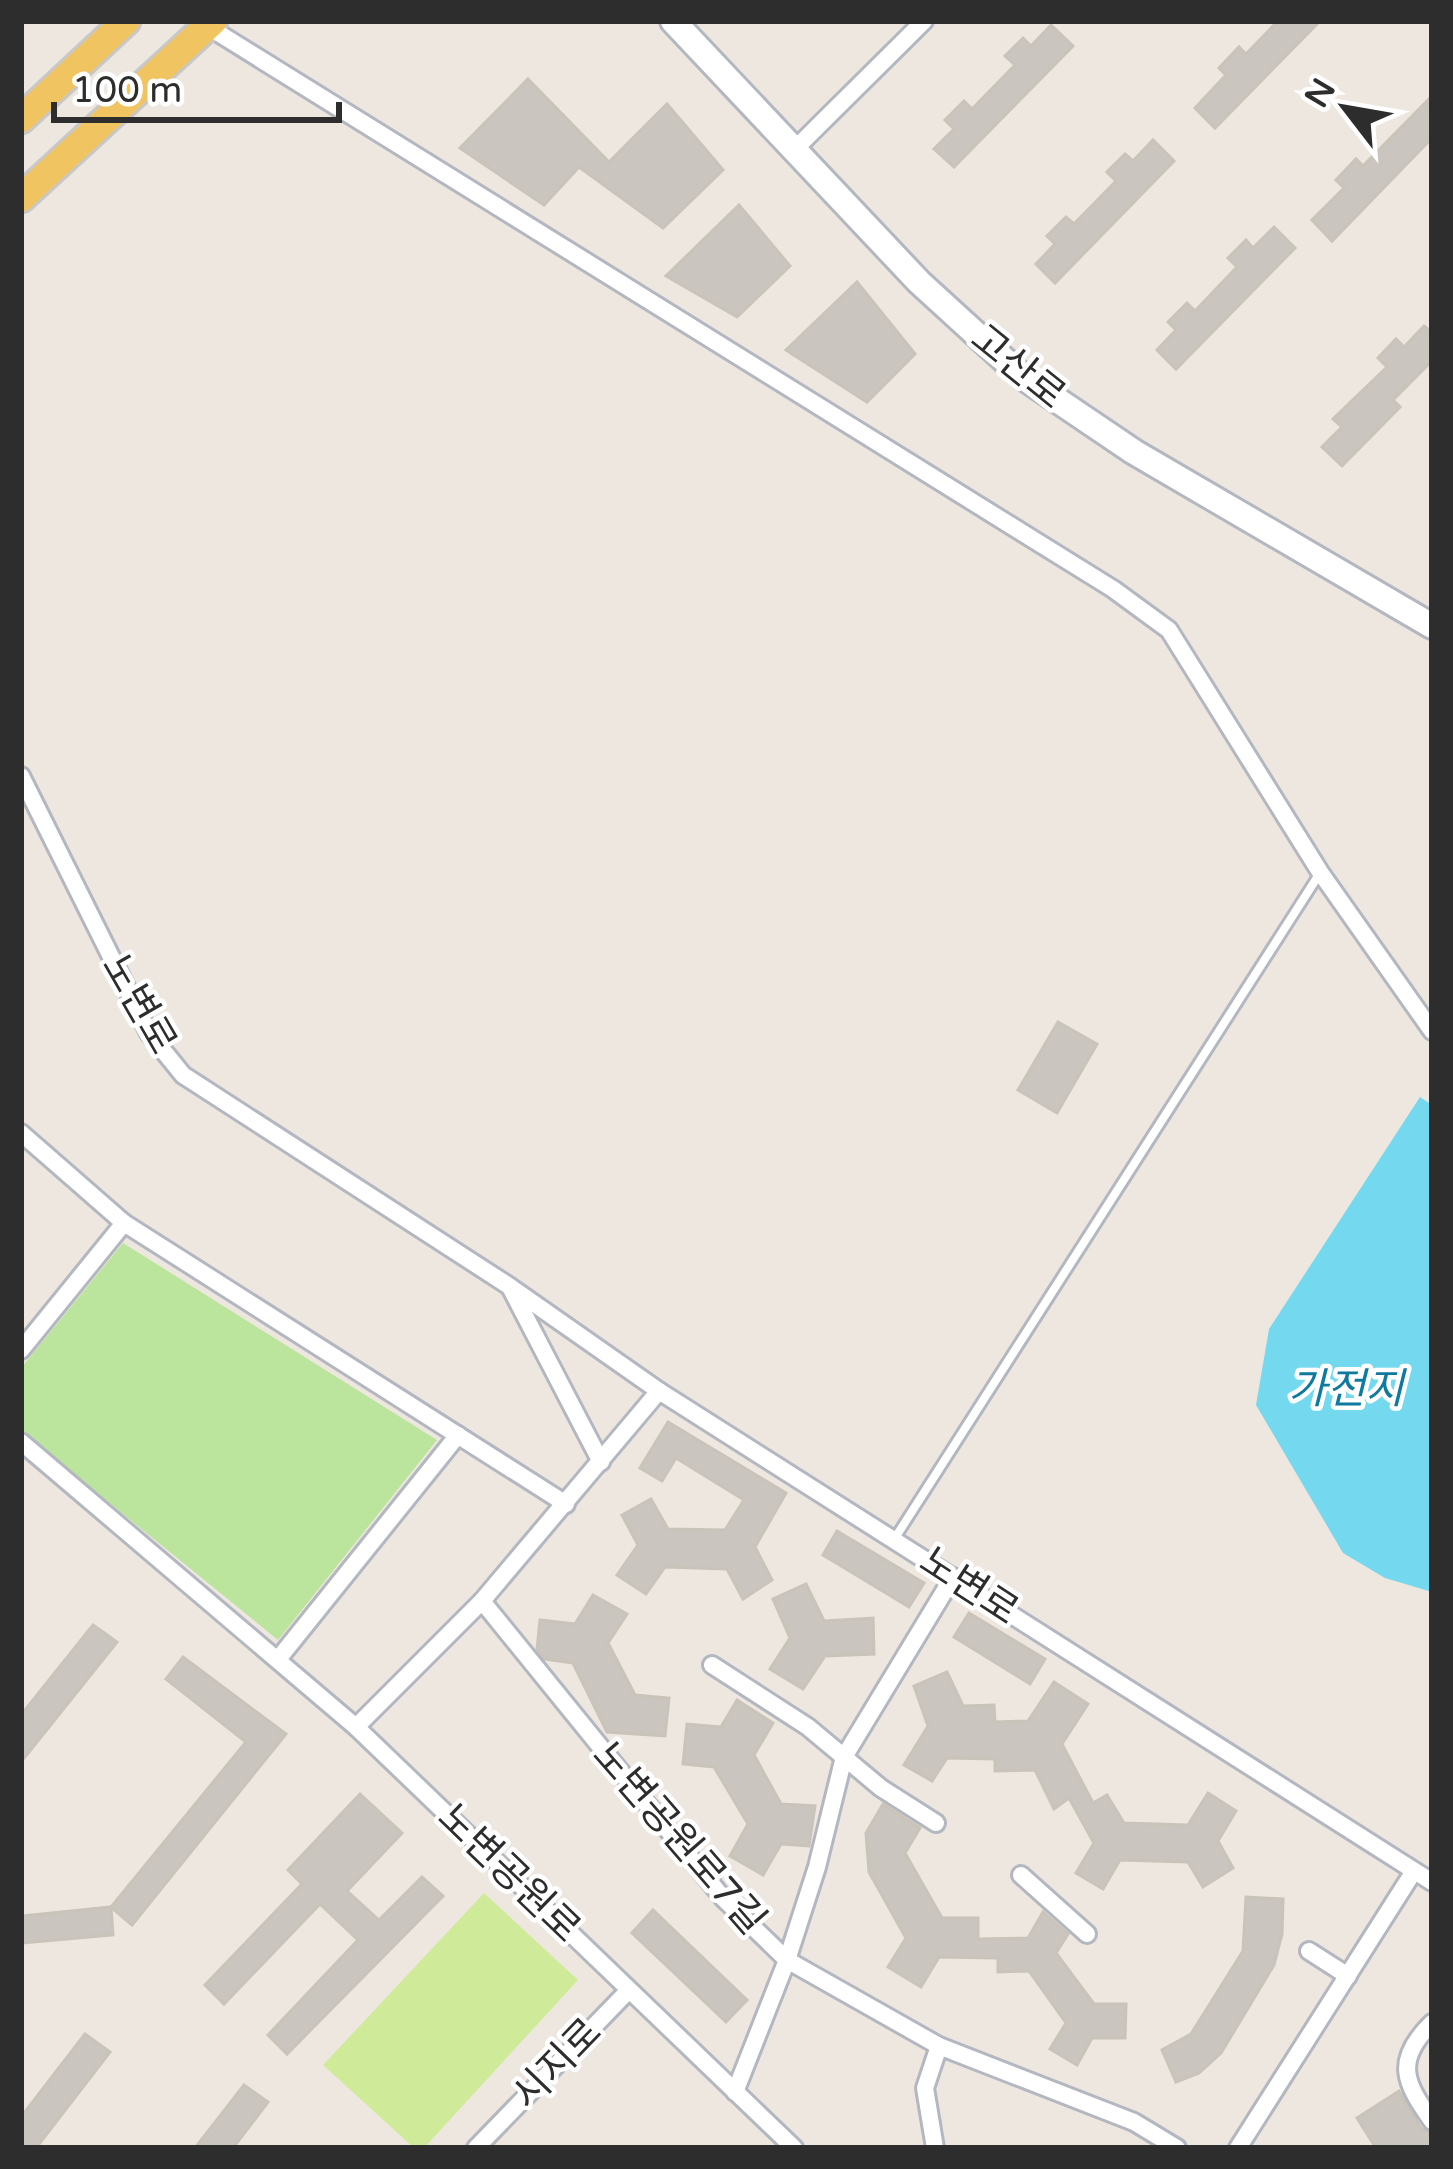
<svg xmlns="http://www.w3.org/2000/svg" width="1453" height="2169" font-family="'Varela Round','Noto Sans KR',sans-serif">
  <style>
    .green { fill: #bbe49d }
    .pitch { fill: #cfeb99 }
    .water { fill: #74d8ef }
    .building { fill: #cac5be; stroke: #cac3b9; stroke-width: 3 }
    .lines { fill: none; stroke-linecap: round; stroke-linejoin: round }
    .service-casing { stroke: #b3b7c0; stroke-width: 14 }
    .minor-casing { stroke: #b3b7c0; stroke-width: 22 }
    .secondary-casing { stroke: #b3b7c0; stroke-width: 30 }
    .primary-casing { stroke: #c8c8c8; stroke-width: 33 }
    .service { stroke: #fff; stroke-width: 8 }
    .minor { stroke: #fff; stroke-width: 16 }
    .secondary { stroke: #fff; stroke-width: 24 }
    .primary { stroke: #f1c462; stroke-width: 27 }
    .labels { text-anchor: middle; dominant-baseline: central; stroke-width: 9; stroke-linejoin: round; paint-order: stroke }
    .street-label { font-size: 39px; fill: #2d2d2d; stroke: #fff }
    .water-label { font-size: 42px; font-style: italic; fill: #0e7aa0; stroke: #fff }
  </style>
  <rect width="100%" height="100%" fill="#eee7e0"/>
  <path class="green" d="M123,1243L437,1440L278,1640L21,1431V1368Z"/>
  <path class="pitch" d="M484,1893L578,1980L424,2148H414L323,2065Z"/>
  <path class="water" d="M1420,1097L1432,1105V1592L1385,1578L1343,1553L1256,1405L1269,1329Z"/>
  <g class="building">
    <path d="M1278,21H1320L1215,128L1195,108L1226,75L1219,68L1239,47L1246,54Z"/>
    <path d="M1051,25L1073,46L954,167L934,149L954,129L945,120L964,101L972,109L1015,65L1005,56L1023,38L1031,46Z"/>
    <path d="M528,79L609,162L667,104L723,170L663,228L579,167L544,205L460,148Z"/>
    <path d="M1432,96V138L1332,241L1312,220L1344,188L1336,180L1356,159L1363,166Z"/>
    <path d="M1153,140L1174,161L1055,283L1036,264L1055,244L1047,236L1066,217L1074,224L1116,181L1107,172L1125,154L1133,161Z"/>
    <path d="M739,205L790,266L737,317L666,276Z"/>
    <path d="M1274,227L1295,248L1176,369L1157,350L1176,330L1168,322L1187,303L1195,311L1237,267L1228,258L1246,240L1253,248Z"/>
    <path d="M857,282L915,354L867,402L786,350Z"/>
    <path d="M1424,326L1432,333V361L1393,400L1400,407L1342,466L1322,447L1342,427L1333,419L1387,367L1378,358L1396,339L1404,347Z"/>
    <path d="M1058,1022L1097,1044L1057,1113L1018,1090Z"/>
    <path d="M668,1422L786,1493L755,1547L772,1580L743,1599L727,1569L665,1567L646,1594L617,1575L638,1545L622,1515L651,1499L668,1529L725,1530L744,1500L676,1458L662,1481L640,1468Z"/>
    <path d="M837,1531L924,1583L909,1607L823,1555Z"/>
    <path d="M806,1584L824,1621L873,1618L874,1654L825,1656L803,1689L770,1669L790,1638L773,1599Z"/>
    <path d="M593,1595L627,1614L608,1643L635,1695L669,1698L665,1736L607,1732L573,1663L545,1659L537,1649L540,1620L575,1624Z"/>
    <path d="M969,1613L1045,1659L1030,1684L954,1637Z"/>
    <path d="M93,1625L117,1642L21,1762V1715Z"/>
    <path d="M183,1657L286,1734L132,1925L111,1907L246,1742L166,1679Z"/>
    <path d="M947,1672L963,1706L994,1705L995,1722L1028,1721L1054,1682L1088,1704L1062,1744L1093,1803L1107,1795L1124,1823L1188,1825L1208,1793L1236,1811L1218,1841L1233,1868L1203,1887L1188,1862L1120,1860L1103,1889L1076,1873L1094,1843L1069,1798L1054,1809L1035,1770L995,1771V1759L947,1758L932,1781L904,1765L928,1726L914,1686Z"/>
    <path d="M737,1700L773,1723L754,1755L781,1804L815,1806L809,1846L781,1844L763,1875L730,1856L748,1824L714,1767L683,1764L687,1724L721,1727Z"/>
    <path d="M360,1794L402,1833L347,1891L379,1920L422,1877L443,1896L287,2054L268,2035L358,1940L320,1904L224,2004L205,1985L302,1884L288,1870Z"/>
    <path d="M883,1804L920,1828L905,1853L942,1918H978V1939L1028,1938L1043,1912L1068,1934L1056,1953L1094,2004H1126L1125,2038H1092L1077,2065L1050,2049L1066,2023L1029,1971L998,1972V1958L939,1957L921,1987L888,1967L906,1938L869,1872L866,1833Z"/>
    <path d="M1246,1897L1283,1899L1282,1934L1274,1965L1221,2053L1199,2073L1176,2082L1162,2050L1191,2034L1243,1951Z"/>
    <path d="M111,1907L113,1935L21,1943V1916Z"/>
    <path d="M653,1910L747,2000L726,2022L632,1933Z"/>
    <path d="M85,2034L110,2052L36,2148H21V2117Z"/>
    <path d="M244,2085L268,2102L233,2148H195Z"/>
    <path d="M1399,2091L1421,2128L1432,2134V2148H1376L1357,2118Z"/>
  </g>
  <g class="lines">
    <defs>
      <path id="service" d="M895,1538L1320,873"/>
      <g id="minor">
        <path d="M207,26L1113,589L1169,630L1320,872L1432,1031"/>
        <path d="M795,149L924,21"/>
        <path d="M21,776L149,1033L183,1075L509,1286L659,1391L1432,1882"/>
        <path d="M21,1133L124,1223L566,1504"/>
        <path d="M510,1287L601,1462"/>
        <path d="M21,1350L124,1223"/>
        <path d="M21,1442L356,1727L794,2148"/>
        <path d="M482,1601L723,1898L787,1960L939,2046L1134,2122L1177,2148"/>
        <path d="M279,1658L458,1435"/>
        <path d="M712,1665L808,1727L881,1788L936,1823"/>
        <path d="M356,1727L482,1601L659,1391"/>
        <path d="M1021,1875L1087,1934"/>
        <path d="M1309,1951L1348,1976"/>
        <path d="M1432,2023C1393,2061 1405,2083 1432,2121"/>
        <path d="M735,2092L787,1960L817,1867L844,1757L953,1577"/>
        <path d="M476,2148L629,1990"/>
        <path d="M935,2148L925,2088L939,2046"/>
        <path d="M1238,2148L1414,1871"/>
      </g>
      <path id="secondary" d="M673,21L919,282L1023,377L1134,452L1432,626"/>
      <g id="primary">
        <path d="M21,119L126,21"/>
        <path d="M21,198L213,21"/>
      </g>
    </defs>
    <use href="#service" class="service-casing"/>
    <use href="#minor" class="minor-casing"/>
    <use href="#secondary" class="secondary-casing"/>
    <use href="#primary" class="primary-casing"/>
    <use href="#service" class="service"/>
    <use href="#minor" class="minor"/>
    <use href="#secondary" class="secondary"/>
    <use href="#primary" class="primary"/>
  </g>
  <g class="labels">
    <g class="street-label">
      <text transform="translate(1018 367) rotate(39)">고산로</text>
      <text transform="translate(139 1004) rotate(60)">노변로</text>
      <text transform="translate(969 1586) rotate(33)">노변로</text>
      <text transform="translate(679 1838) rotate(49)">노변공원로7길</text>
      <text transform="translate(509 1873) rotate(44)">노변공원로</text>
      <text transform="translate(557 2064) rotate(-46)">시지로</text>
    </g>
    <g class="water-label">
      <text x="1346" y="1389">가전지</text>
    </g>
  </g>
  <rect width="1453" height="2169" fill="none" stroke="#2d2d2d" stroke-width="48"/>
  <g transform="translate(1345 108) rotate(301)" stroke="#ffffff" stroke-width="9" paint-order="stroke">
  <path d="M0-9L21 45L0 30L-21 45Z" fill="#2d2d2d"/>
  <text y="-18" font-size="33" font-weight="bold" text-anchor="middle" fill="#2d2d2d">N</text>
  </g>
  <path d="M54 102v18h285v-18" fill="none" stroke="#2d2d2d" stroke-width="6"/>
  <text x="72" y="102" font-size="36" fill="#2d2d2d" stroke="#ffffff" stroke-width="9" paint-order="stroke">100 m</text>
</svg>
